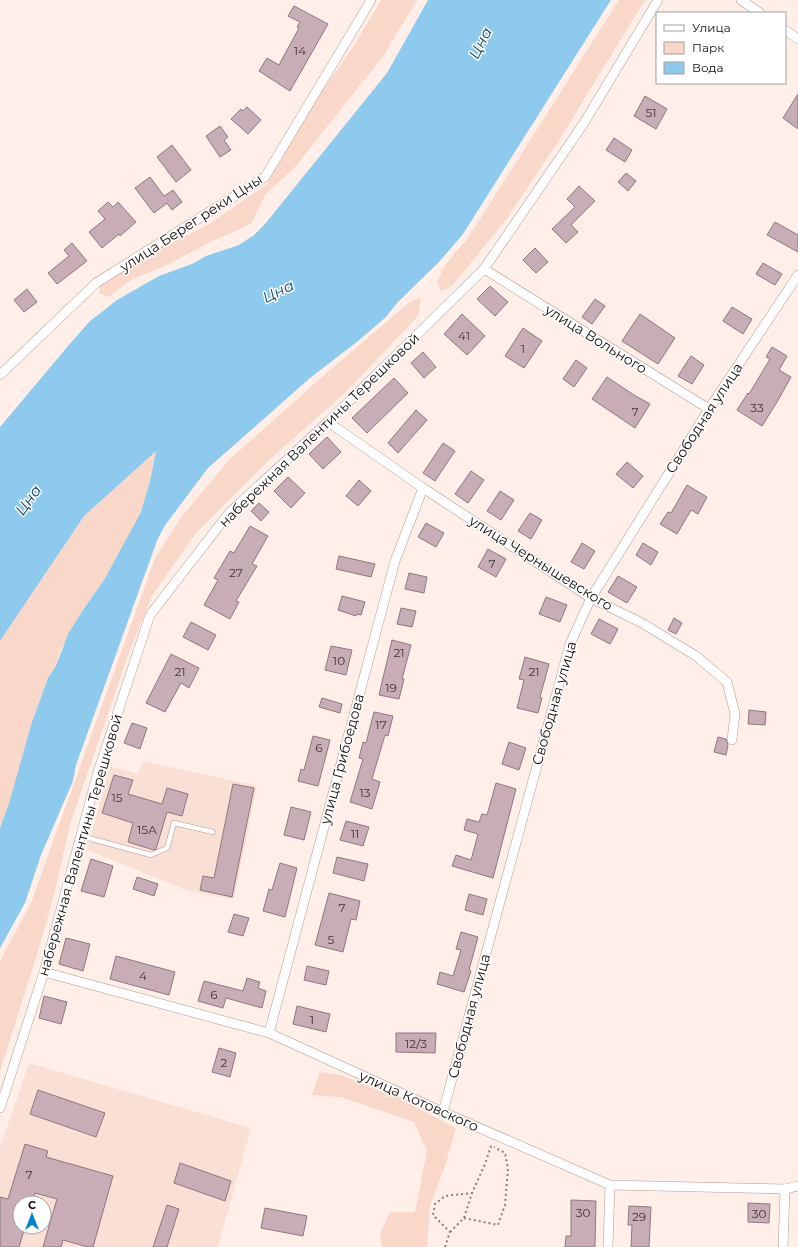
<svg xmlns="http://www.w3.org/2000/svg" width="798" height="1247" font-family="Montserrat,sans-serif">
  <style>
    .built { fill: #fadfd4; fill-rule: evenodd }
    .green { fill: #fad8c9 }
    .water { fill: #8dcaee }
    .building { fill: #c8adb6; stroke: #8f777f }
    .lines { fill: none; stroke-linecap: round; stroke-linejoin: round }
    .service-casing { stroke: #b1998f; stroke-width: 5.5 }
    .minor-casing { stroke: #b1998f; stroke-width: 10 }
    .path { stroke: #8b7f79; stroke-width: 2; stroke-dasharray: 2 3; stroke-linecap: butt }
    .service { stroke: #fff; stroke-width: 4.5 }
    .minor { stroke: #fff; stroke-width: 9 }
    .labels { text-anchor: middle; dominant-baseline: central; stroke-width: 3; stroke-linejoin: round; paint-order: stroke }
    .number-label { font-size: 12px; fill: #423534 }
    .street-label { font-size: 14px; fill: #150d09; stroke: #fff }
    .water-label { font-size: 15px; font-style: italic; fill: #11435b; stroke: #fff }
  </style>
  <rect width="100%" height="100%" fill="#ffefe8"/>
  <g class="built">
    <path d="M143,761L257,786L234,899L191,892L87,850L110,766L138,774Z"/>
    <path d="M29,1063L251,1128L218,1247H0V1148ZM20,1203H44V1227H20Z"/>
  </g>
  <g class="green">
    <path d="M381,0H417L384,55L295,167L265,195L251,224L206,244L169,264L131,280L109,297L99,293L100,285L160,249L209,224L267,184L313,104L353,47Z"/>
    <path d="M619,0H645L561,137L508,217L452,286L441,291L437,282L445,265L468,238Z"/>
    <path d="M421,298L418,316L346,392L270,459L195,534L152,596L131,647L70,824L55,891L39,948L0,1071V961L31,903L155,558L182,516L230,459L322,377L411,301Z"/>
    <path d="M156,450L150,481L141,512L135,526L104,580L85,607L61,649L56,666L48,678L31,725L10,800L0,828V641L84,516Z"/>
    <path d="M320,1072L341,1075L400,1099L456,1128L446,1163L430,1206L427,1247H382L380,1233L390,1212H415L427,1151L414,1122L341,1097L312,1095Z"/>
  </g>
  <path class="water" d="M428,0H611L463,234L439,262L398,302L386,317L358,341L310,378L208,468L166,524L158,538L76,765L73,781L41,855L25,903L0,948V828L10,800L31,725L48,678L56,666L68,634L85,607L104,580L141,512L150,481L156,451L84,516L0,641V427L68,346L90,321L103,311L117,300L159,276L192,264L206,256L239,245L254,235L265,224L387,73Z"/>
  <g class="building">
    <path d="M294,6L328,24L290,91L259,71L267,58L279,65L299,28L297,27L300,22L288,16Z"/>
    <path d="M798,94V129L783,118Z"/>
    <path d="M645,96L667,109L656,129L634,116Z"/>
    <path d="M247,107L261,120L248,134L231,119L241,109L243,111Z"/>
    <path d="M220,126L228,137L224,140L231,150L220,157L206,136Z"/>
    <path d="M614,138L632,150L625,162L606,150Z"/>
    <path d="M172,145L191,170L176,182L157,157Z"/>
    <path d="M626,173L636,181L628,191L618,182Z"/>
    <path d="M150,177L164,196L173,190L182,202L172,210L167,203L154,213L135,188Z"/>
    <path d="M579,186L595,201L571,225L578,232L566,243L552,229L575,207L567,199Z"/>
    <path d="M108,202L113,207L118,202L136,222L120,236L119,234L102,248L89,232L105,219L98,211Z"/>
    <path d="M775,222L798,235V252L767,235Z"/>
    <path d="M72,243L87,261L57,284L48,273L69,256L64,250Z"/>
    <path d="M535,248L548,262L536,273L523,260Z"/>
    <path d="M763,263L782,274L775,285L756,274Z"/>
    <path d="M490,286L508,302L495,316L477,299Z"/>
    <path d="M27,289L37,302L24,312L14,300Z"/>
    <path d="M595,299L605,306L592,324L582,317Z"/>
    <path d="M732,307L752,319L743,334L723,321Z"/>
    <path d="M462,314L485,336L467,355L444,334Z"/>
    <path d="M640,314L675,338L658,364L622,341Z"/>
    <path d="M523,328L542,341L524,368L505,356Z"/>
    <path d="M772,347L787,356L779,370L791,377L777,402L762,426L737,410L748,393L749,394L770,359L766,357Z"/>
    <path d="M423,352L436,367L424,378L411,363Z"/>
    <path d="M691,356L704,365L692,384L678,376Z"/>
    <path d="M576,360L587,368L574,387L563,379Z"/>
    <path d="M607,377L634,395L650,404L635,428L592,399Z"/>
    <path d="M394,378L408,393L367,433L352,418Z"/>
    <path d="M416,410L427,420L398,453L388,443Z"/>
    <path d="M327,437L341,452L323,469L309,454Z"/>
    <path d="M443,443L455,451L435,481L423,473Z"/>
    <path d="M627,462L643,476L633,488L616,474Z"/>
    <path d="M471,471L484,480L468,503L455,494Z"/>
    <path d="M288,477L305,493L291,508L274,491Z"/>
    <path d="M359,480L371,491L358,506L346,496Z"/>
    <path d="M687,485L707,497L698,514L691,510L677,534L660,524L668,512L671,513Z"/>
    <path d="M500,491L514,500L501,520L487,511Z"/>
    <path d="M259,503L269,512L261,521L251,511Z"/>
    <path d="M530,513L542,520L531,539L518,531Z"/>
    <path d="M426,523L444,533L436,547L418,537Z"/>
    <path d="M250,526L268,536L252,564L257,566L236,601L239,602L230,619L204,605L218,580L214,578L230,551L234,553Z"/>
    <path d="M582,543L595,551L584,569L571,562Z"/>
    <path d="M643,543L658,552L651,565L636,555Z"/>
    <path d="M488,549L506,559L496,577L478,567Z"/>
    <path d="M339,556L375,564L371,577L336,569Z"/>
    <path d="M409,573L427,577L424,593L405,589Z"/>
    <path d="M618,576L637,587L627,603L608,592Z"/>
    <path d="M342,596L365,602L361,615L357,614L356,616L338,610Z"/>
    <path d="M546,597L567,605L560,622L539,614Z"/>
    <path d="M401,608L416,611L412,627L397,624Z"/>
    <path d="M674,618L682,623L676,634L668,630Z"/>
    <path d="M599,619L618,629L610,644L591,634Z"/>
    <path d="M191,622L216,635L208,650L183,637Z"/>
    <path d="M392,640L411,645L402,679H404L399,699L379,695Z"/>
    <path d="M331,646L352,650L346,675L325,670Z"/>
    <path d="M171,654L199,668L189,688L181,683L165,712L146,703Z"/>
    <path d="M525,657L549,664L540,697L542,698L538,713L517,708L524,680L519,679Z"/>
    <path d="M322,698L342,704L340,713L319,707Z"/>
    <path d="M749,710L766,712L765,725L748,724Z"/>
    <path d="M374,712L393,716L388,736L385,735L372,779L380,782L372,809L350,802L363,759L359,758L363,742L366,743Z"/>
    <path d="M132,723L147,728L140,749L124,743Z"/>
    <path d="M313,736L330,740L318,786L298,781L301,769L304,770Z"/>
    <path d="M718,737L726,739L728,745L726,755L714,752Z"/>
    <path d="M509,742L526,748L519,770L502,764Z"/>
    <path d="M114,775L133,780L128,794L162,804L167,788L188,794L182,816L167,812L156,849L154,850L128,842L133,823L102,813Z"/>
    <path d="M496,783L516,789L493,878L452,866L456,855L471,860L478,834L464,830L467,819L479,822L482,814L487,815Z"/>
    <path d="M233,784L254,788L232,897L200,890L203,876L214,878Z"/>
    <path d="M291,807L311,812L304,840L284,835Z"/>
    <path d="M346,821L369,827L363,846L340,840Z"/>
    <path d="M337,857L368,864L364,881L333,873Z"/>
    <path d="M91,859L113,866L104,897L81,891Z"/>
    <path d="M280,863L297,868L285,917L263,911L269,889L272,890Z"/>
    <path d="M137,877L158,884L154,896L133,889Z"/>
    <path d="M329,893L360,901L356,920L351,919L343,952L315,945Z"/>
    <path d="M469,894L487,899L483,915L465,910Z"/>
    <path d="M234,914L249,918L243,936L228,932Z"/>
    <path d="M461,932L478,937L469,970L471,971L464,992L437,984L440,972L453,976L461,950L456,949Z"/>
    <path d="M66,938L90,944L83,971L59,964Z"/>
    <path d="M116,956L175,972L169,995L110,979Z"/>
    <path d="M307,966L329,971L326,985L304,980Z"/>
    <path d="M247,978L260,982L258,988L266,991L262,1008L226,998L223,1008L198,1001L204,981L243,991Z"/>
    <path d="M44,996L67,1002L61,1024L39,1018Z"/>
    <path d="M297,1006L330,1014L326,1032L293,1024Z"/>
    <path d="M396,1033H436L435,1053L396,1052Z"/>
    <path d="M219,1048L236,1053L230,1077L212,1072Z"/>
    <path d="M38,1090L105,1113L96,1137L30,1114Z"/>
    <path d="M25,1144L48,1151L46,1157L113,1176L93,1247H88L63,1240L61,1247H43L57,1199L35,1193L32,1203H20V1227H25L19,1247H0V1197L8,1199Z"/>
    <path d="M180,1163L231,1181L225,1201L174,1183Z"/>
    <path d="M571,1200L596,1201L595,1247H565L566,1236H571Z"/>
    <path d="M748,1203L770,1204L769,1223L748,1222Z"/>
    <path d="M167,1205L179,1209L167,1247H153Z"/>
    <path d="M629,1206L651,1207L649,1247H631L632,1225H628Z"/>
    <path d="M265,1208L307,1216L303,1236L261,1228Z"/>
  </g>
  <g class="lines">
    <defs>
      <path id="service" d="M81,836L151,855L167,848L174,823L213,832"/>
      <g id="minor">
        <path d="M741,0L760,13"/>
        <path d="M785,30L798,39"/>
        <path d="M484,269L709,409"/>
        <path d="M0,375L96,283L265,177L358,22L371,0"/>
        <path d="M328,422L423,488L591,598L642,623L696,656L727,682L735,714L732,740"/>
        <path d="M44,972L269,1033L443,1112L610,1185L785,1189L798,1186"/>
        <path d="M269,1033L395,561L423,488"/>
        <path d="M0,1108L44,972L98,772L150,615L229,513L328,422L484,269L584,123L658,0"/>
        <path d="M443,1112L570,644L591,598L709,409L798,275"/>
        <path d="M608,1247L610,1185"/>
        <path d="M783,1247L785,1189"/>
      </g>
    </defs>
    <use href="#service" class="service-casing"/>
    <use href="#minor" class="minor-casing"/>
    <g class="path">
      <path d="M464,1218L498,1225L505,1205L508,1169L505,1153L494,1147"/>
      <path d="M450,1232L464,1218L472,1193"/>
      <path d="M445,1247L450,1232L433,1215L435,1204L445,1196L472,1193L485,1164L492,1143"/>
    </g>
    <use href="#service" class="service"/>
    <use href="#minor" class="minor"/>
  </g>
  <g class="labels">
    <g class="number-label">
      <text x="300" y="50">14</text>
      <text x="651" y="112">51</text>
      <text x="464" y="335">41</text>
      <text x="523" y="348">1</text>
      <text x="757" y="407">33</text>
      <text x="635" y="411">7</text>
      <text x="492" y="563">7</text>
      <text x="236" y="572">27</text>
      <text x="399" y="652">21</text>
      <text x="339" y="660">10</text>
      <text x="180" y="671">21</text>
      <text x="534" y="671">21</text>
      <text x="391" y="687">19</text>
      <text x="381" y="724">17</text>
      <text x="319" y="747">6</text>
      <text x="365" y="792">13</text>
      <text x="117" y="797">15</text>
      <text x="147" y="829">15А</text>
      <text x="355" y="833">11</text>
      <text x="342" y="907">7</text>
      <text x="331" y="939">5</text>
      <text x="143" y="975">4</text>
      <text x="214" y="994">6</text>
      <text x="312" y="1019">1</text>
      <text x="416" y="1043">12/3</text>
      <text x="224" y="1062">2</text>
      <text x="29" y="1174">7</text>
      <text x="583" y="1212">30</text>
      <text x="759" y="1213">30</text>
      <text x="639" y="1216">29</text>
    </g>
    <g class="street-label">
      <text transform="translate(191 223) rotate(-33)">улица Берег реки Цны</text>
      <text transform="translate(596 339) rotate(32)">улица Вольного</text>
      <text transform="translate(704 418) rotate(-57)">Свободная улица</text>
      <text transform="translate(319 430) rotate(-44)">набережная Валентины Терешковой</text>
      <text transform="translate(541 563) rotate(32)">улица Чернышевского</text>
      <text transform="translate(554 703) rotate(-74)">Свободная улица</text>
      <text transform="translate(342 759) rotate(-75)">улица Грибоедова</text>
      <text transform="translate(80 845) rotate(-74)">набережная Валентины Терешковой</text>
      <text transform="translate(469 1016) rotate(-75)">Свободная улица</text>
      <text transform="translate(419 1101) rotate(24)">улица Котовского</text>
    </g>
    <g class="water-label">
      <text transform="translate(480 43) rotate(-63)">Цна</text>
      <text transform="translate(278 291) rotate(-26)">Цна</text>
      <text transform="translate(28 500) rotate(-54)">Цна</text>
    </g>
  </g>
  <rect x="656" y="12" width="130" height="72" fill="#ffffff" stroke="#a19e9d"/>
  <rect x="664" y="25" width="20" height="6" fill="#ffffff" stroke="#a19e9d"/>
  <text x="692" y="32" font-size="12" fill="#150d09">Улица</text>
  <rect x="664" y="42" width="20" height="12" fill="#fad8c9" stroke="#a19e9d"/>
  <text x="692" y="52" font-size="12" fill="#150d09">Парк</text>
  <rect x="664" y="62" width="20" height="12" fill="#8dcaee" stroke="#a19e9d"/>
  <text x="692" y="72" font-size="12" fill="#150d09">Вода</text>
  <g transform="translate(32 1215)"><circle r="19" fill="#ffffff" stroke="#a19e9d"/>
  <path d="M0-3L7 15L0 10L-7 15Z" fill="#0384cc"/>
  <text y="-6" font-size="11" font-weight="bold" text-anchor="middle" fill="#150d09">С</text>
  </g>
</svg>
